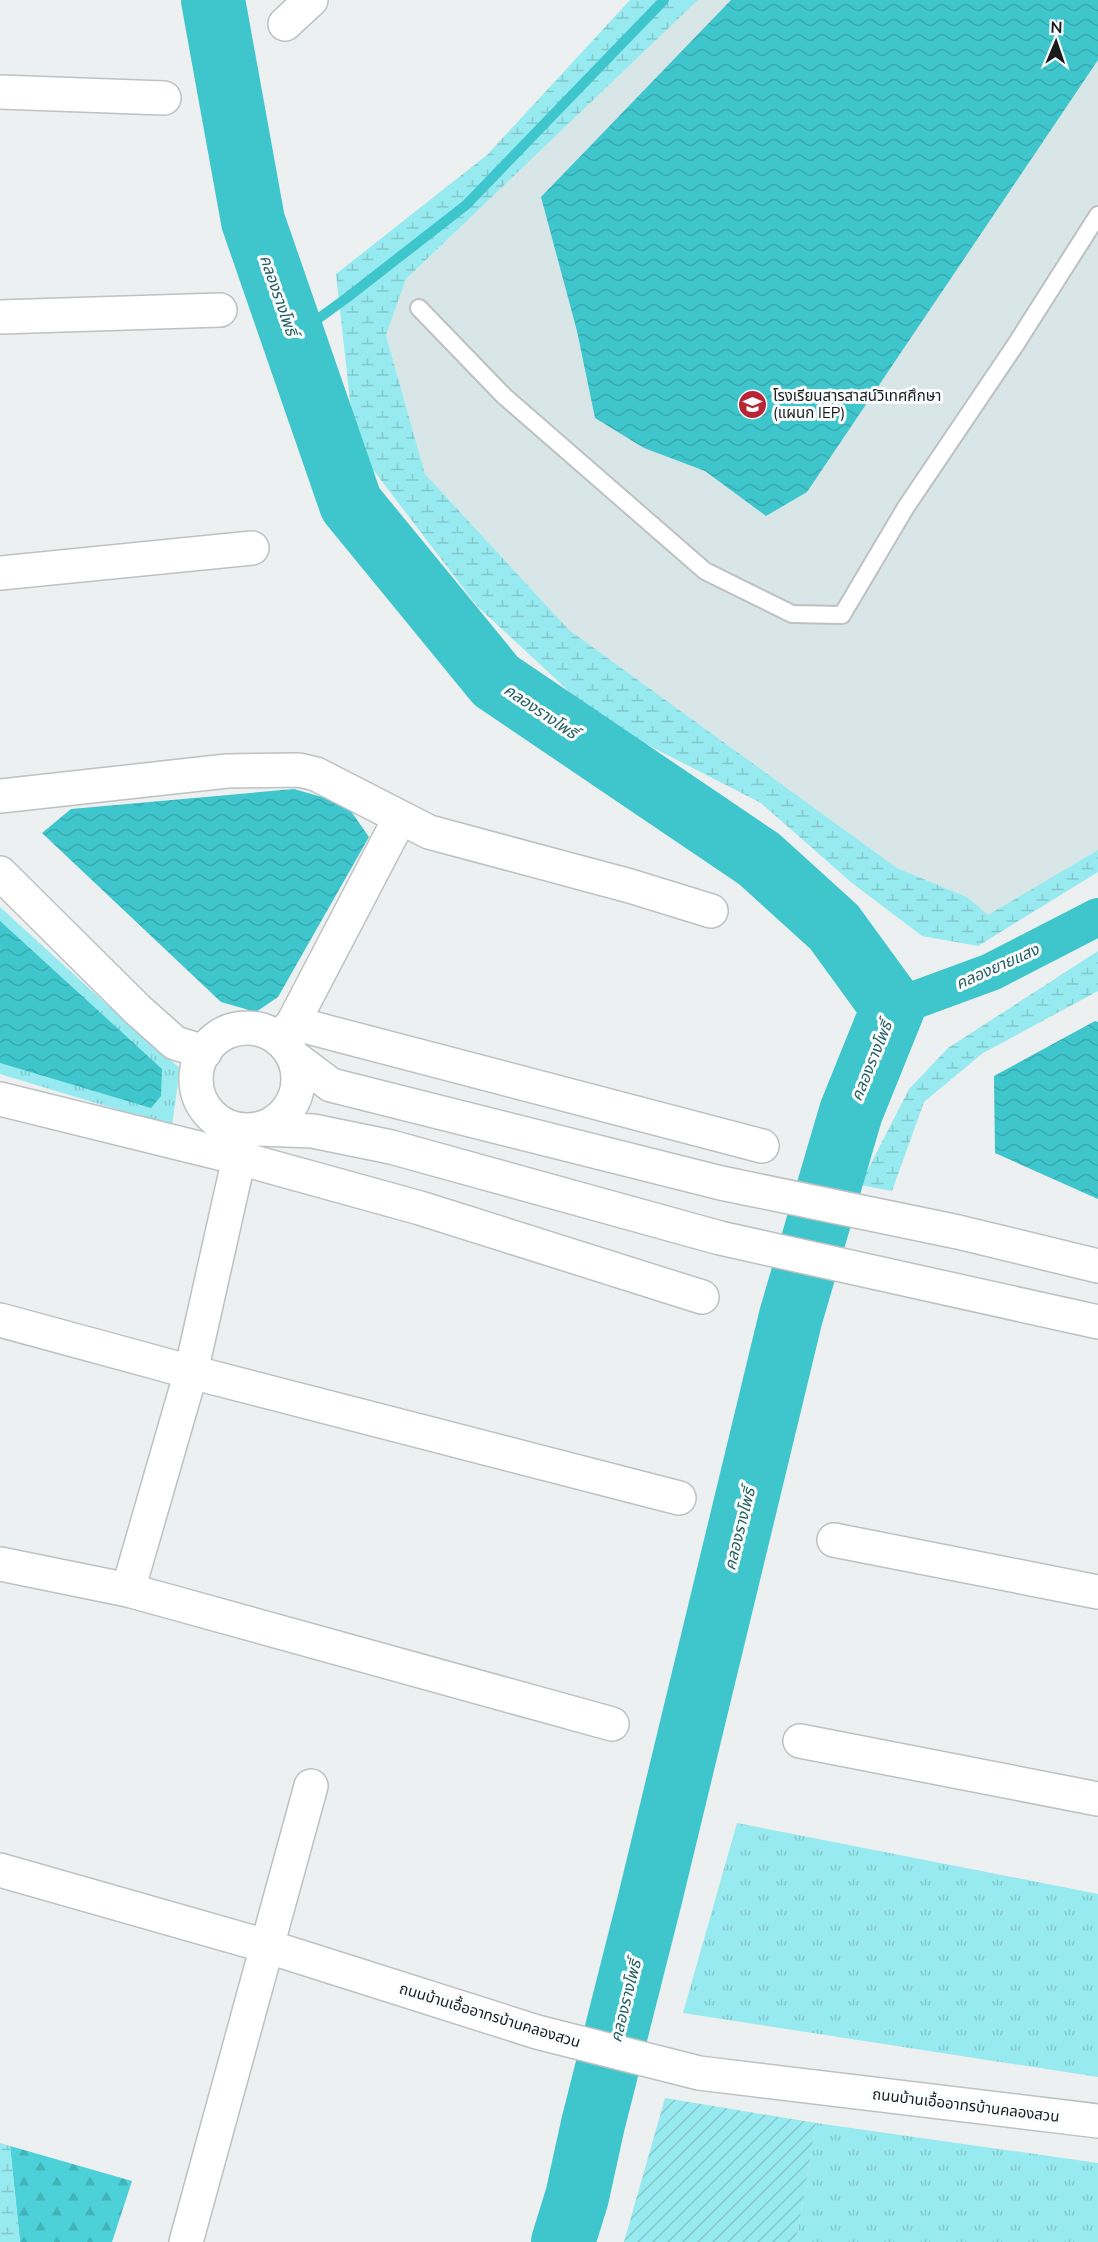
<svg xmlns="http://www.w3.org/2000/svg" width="1098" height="2242" font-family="Mulish,'Noto Sans Thai',sans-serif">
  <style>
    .built { fill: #d9e6e7 }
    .grass { fill: url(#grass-tufts) }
    .forest { fill: url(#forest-firs) }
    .wetland { fill: url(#wetland-marsh) }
    .garden { fill: url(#garden-furrows) }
    .water { fill: url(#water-waves) }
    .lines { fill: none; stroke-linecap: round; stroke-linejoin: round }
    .stream { stroke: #3fc6cd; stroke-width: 10 }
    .canal { stroke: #3fc6cd; stroke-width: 38 }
    .river { stroke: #3fc6cd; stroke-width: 64 }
    .lane-casing { stroke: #bdc1c1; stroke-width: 20 }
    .street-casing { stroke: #bdc1c1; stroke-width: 36 }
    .lane { stroke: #fff; stroke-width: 16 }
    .street { stroke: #fff; stroke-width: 33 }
    .labels { text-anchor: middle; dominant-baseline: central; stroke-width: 6; stroke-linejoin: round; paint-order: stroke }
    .poi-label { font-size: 15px; fill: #1a1b1b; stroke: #f9fdfd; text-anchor: start }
    .street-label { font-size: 15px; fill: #1a1b1b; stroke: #f9fdfd }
    .water-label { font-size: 16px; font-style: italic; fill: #265d60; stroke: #f9fdfd }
  </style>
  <defs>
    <pattern id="grass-tufts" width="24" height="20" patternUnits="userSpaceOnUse" patternTransform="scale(1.5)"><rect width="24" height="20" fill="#97eaef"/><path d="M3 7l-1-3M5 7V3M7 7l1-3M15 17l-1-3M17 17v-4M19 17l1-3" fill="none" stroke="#82c8cc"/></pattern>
    <pattern id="forest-firs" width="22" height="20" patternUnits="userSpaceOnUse" patternTransform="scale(1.5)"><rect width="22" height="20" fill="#4dd1d9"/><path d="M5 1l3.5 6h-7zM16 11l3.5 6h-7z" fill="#43b3ba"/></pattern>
    <pattern id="wetland-marsh" width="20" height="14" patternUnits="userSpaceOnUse" patternTransform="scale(1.5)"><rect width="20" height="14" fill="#97eaef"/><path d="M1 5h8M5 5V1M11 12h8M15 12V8" fill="none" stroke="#82c8cc"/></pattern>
    <pattern id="garden-furrows" width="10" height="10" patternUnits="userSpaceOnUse" patternTransform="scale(1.5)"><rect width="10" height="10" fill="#97eaef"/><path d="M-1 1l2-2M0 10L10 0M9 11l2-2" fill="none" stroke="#82c8cc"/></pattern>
    <pattern id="water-waves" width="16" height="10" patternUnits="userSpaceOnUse" patternTransform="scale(1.5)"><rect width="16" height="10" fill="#3fc6cd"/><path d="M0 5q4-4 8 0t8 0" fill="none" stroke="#37aaaf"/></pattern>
  </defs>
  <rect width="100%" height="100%" fill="#ecf0f0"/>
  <path class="built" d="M698,0H1098V850L988,916L967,897L897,868L569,630L425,474L386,334L406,279Z"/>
  <g class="grass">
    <path d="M0,907L148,1042L180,1068L172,1126L0,1074Z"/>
    <path d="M737,1823L1098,1894V2077L683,2013Z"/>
    <path d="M816,2123L1098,2163V2242H796Z"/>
  </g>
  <path class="forest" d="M10,2146L132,2181L112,2242H20Z"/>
  <g class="wetland">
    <path d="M630,0H698L406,279L386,335L425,474L569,630L897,868L967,897L988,915L1098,850V872L978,946L922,936L852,883L761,803L601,721L477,606L355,446L336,274L487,155Z"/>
    <path d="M1098,951V991L983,1053L924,1102L892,1191L860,1185L909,1089L948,1048Z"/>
    <path d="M0,2143L10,2146L20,2242H0Z"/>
  </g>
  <path class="garden" d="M665,2098L816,2123L796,2242H624Z"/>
  <g class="water">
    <path d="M731,0H1098V60L807,492L766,516L705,471L644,448L595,418L577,331L541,197Z"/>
    <path d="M294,789L346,804L369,837L278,997L256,1012L221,1002L42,833L71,809Z"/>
    <path d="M0,921L162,1069L161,1096L151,1108L0,1063Z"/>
    <path d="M1095,1021L1098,1022V1199L995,1153L994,1076Z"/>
  </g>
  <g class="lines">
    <path class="stream" d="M293,337L348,297L466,205L664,0"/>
    <path class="canal" d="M893,1008L991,972L1098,917"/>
    <path class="river" d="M213,0L253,221L351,504L496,681L759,859L834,927L893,1008L851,1112L791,1316L650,1899L593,2124L577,2197L563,2242"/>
    <defs>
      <path id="lane" d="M419,308L504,396L705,571L792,614L842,615L906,507L1016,344L1098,215"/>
      <g id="street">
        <path d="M285,24L311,0"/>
        <path d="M0,92L164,98"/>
        <path d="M0,317L220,310"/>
        <path d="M0,573L252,548"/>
        <path d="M0,796L227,771L299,770L316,774L429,832L630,886L711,911"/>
        <path d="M0,873L138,1010L175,1043L205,1052"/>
        <path d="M293,1023L762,1146"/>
        <circle cx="247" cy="1079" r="51"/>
        <path d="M279,1039L293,1023L400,818"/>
        <path d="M295,1058L331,1085L721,1183L958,1232L1098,1266"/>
        <path d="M0,1099L239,1158L420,1208L702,1297"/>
        <path d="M260,1129L313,1131L391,1147L720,1238L1098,1322"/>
        <path d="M0,1320L191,1372L679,1498"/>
        <path d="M834,1540L1098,1592"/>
        <path d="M0,1564L128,1590L612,1724"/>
        <path d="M128,1590L191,1372L239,1158L241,1138"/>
        <path d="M800,1741L1098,1799"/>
        <path d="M0,1870L266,1946L537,2032L699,2073L1098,2121"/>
        <path d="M186,2242L311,1786"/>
      </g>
    </defs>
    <use href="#lane" class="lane-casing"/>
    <use href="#street" class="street-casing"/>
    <use href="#lane" class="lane"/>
    <use href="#street" class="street"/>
  </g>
  <defs>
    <symbol id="school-disc" viewBox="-11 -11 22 22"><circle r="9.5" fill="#b72537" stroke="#f9fdfd"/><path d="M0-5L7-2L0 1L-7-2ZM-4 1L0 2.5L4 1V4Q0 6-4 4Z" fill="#fff"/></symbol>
  </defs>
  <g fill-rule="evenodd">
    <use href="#school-disc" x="736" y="388" width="33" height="33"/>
  </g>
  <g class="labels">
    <g class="poi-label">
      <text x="773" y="395">โรงเรียนสารสาสน์วิเทศศึกษา<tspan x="773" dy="17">(แผนก IEP)</tspan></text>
    </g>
    <g class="street-label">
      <text transform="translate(490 2015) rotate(17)">ถนนบ้านเอื้ออาทรบ้านคลองสวน</text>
      <text transform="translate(966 2105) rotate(7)">ถนนบ้านเอื้ออาทรบ้านคลองสวน</text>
    </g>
    <g class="water-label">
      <text transform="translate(279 295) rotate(71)">คลองรางโพธิ์</text>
      <text transform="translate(541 711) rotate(34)">คลองรางโพธิ์</text>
      <text transform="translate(997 966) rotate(-24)">คลองยายแสง</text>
      <text transform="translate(871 1061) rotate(-68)">คลองรางโพธิ์</text>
      <text transform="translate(739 1529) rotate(-76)">คลองรางโพธิ์</text>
      <text transform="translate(625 2001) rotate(-76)">คลองรางโพธิ์</text>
    </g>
  </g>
  <g transform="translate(1056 42) rotate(2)" stroke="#f9fdfd" stroke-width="4.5" paint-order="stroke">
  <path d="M0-4.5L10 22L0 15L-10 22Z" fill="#1a1b1b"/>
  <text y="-9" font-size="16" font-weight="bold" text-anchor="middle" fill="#1a1b1b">N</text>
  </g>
</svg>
